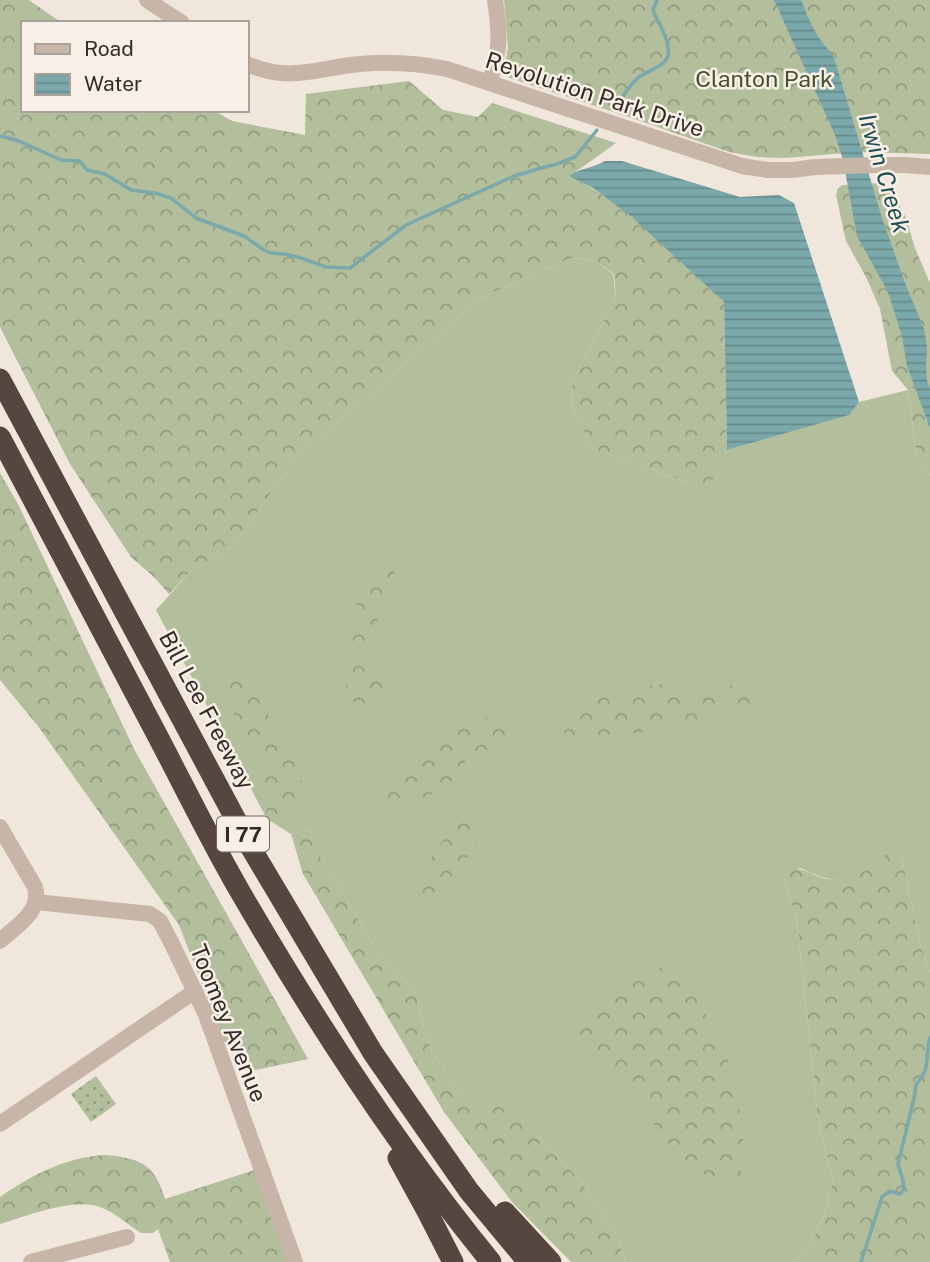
<svg xmlns="http://www.w3.org/2000/svg" width="930" height="1262" font-family="'Public Sans',sans-serif">
  <style>
    .grass { fill: #b2be9c }
    .forest { fill: url(#forest-crowns) }
    .garden { fill: url(#garden-dots) }
    .water { fill: url(#water-rules) }
    .lines { fill: none; stroke-linecap: round; stroke-linejoin: round }
    .stream { stroke: #7ba9ab; stroke-width: 3.5 }
    .minor { stroke: #c7b6a7; stroke-width: 16 }
    .highway { stroke: #55463f; stroke-width: 21 }
    .labels { text-anchor: middle; dominant-baseline: central; stroke-width: 5; stroke-linejoin: round; paint-order: stroke }
    .shield { fill: #f8f0e7; stroke: #6f6661; stroke-width: 2 }
    .shield-label { font-size: 21px; font-weight: bold; fill: #342b27 }
    .park-label { font-size: 23px; fill: #44512d; stroke: #f8f0e7 }
    .street-label { font-size: 23px; fill: #342b27; stroke: #f8f0e7 }
    .water-label { font-size: 24px; font-style: italic; fill: #204f53; stroke: #f8f0e7 }
  </style>
  <defs>
    <pattern id="forest-crowns" width="20" height="18" patternUnits="userSpaceOnUse" patternTransform="scale(1.75)"><rect width="20" height="18" fill="#b2be9c"/><path d="M2 6a3 3 0 1 1 6 0M12 15a3 3 0 1 1 6 0" fill="none" stroke="#929b7f"/></pattern>
    <pattern id="garden-dots" width="8" height="8" patternUnits="userSpaceOnUse" patternTransform="scale(1.75)"><rect width="8" height="8" fill="#b2be9c"/><path d="M2 2h.1M6 6h.1" fill="none" stroke="#929b7f" stroke-width="1.8" stroke-linecap="round"/></pattern>
    <pattern id="water-rules" width="6" height="5" patternUnits="userSpaceOnUse" patternTransform="scale(1.75)"><rect width="6" height="5" fill="#7ba9ab"/><path d="M0 2.5h6" fill="none" stroke="#668a8b"/></pattern>
  </defs>
  <rect width="100%" height="100%" fill="#f0e6db"/>
  <path class="grass" d="M571,258L594,260L613,274L616,298L573,380L571,397L574,410L591,448L689,483L708,486L727,450L848,415L859,402L908,390L916,451L924,472L930,475V972L921,947L901,854L884,853L883,860C848,884 840,886 800,868L783,874L797,922L818,1120L833,1181L824,1216L808,1249L794,1262H626L615,1233L581,1181L539,1136L473,1100L452,1082L432,1052L423,1025L417,997L397,970L375,948L340,887C325,871 317,851 309,830L291,834L267,819L156,610L190,572L234,545L295,459L481,298Z"/>
  <g class="forest">
    <path d="M0,0H29L62,23H23V110H213L232,121L305,135L306,94L409,81L443,110L478,117L492,103L616,143L570,176C629,205 676,257 724,302L727,450L709,487L689,483L591,448L574,410L571,397L573,380L616,298L614,274L594,260L571,258L481,298L295,459L234,545L190,572L169,594L154,577L131,557L70,464L0,327Z"/>
    <path d="M504,0H930V154L858,152L786,158L757,157L729,152L629,117L510,78L504,74V71L508,47Z"/>
    <path d="M880,183L888,188L896,199L906,218L915,248L930,283V475L924,472L916,451L908,390L892,371L880,309L866,277L846,241L836,195L838,188L843,185Z"/>
    <path d="M0,473L18,504L134,749L308,1059L250,1071L224,1041L179,925L38,726L0,680Z"/>
    <path d="M384,564L392,566L398,580L386,598L370,642L371,663L387,682V695L378,707L367,710C359,705 350,701 347,692C344,683 352,615 356,605C363,589 373,577 384,564Z"/>
    <path d="M241,671L298,764L306,805L267,819L264,769L216,683Z"/>
    <path d="M740,682L753,686L758,696L754,701L702,722L617,736L581,744L564,735L566,717L579,704L647,686L670,683L691,692L715,691Z"/>
    <path d="M487,717L512,734L513,739L500,749L485,750L466,760L451,781L427,798L387,809L379,800L378,787L399,771L410,769L430,758L447,732L465,721Z"/>
    <path d="M473,814L481,815C488,841 449,882 431,898L423,896L419,888L417,879L456,822Z"/>
    <path d="M309,830C317,850 325,871 340,887L375,948L397,970L417,997L423,1025L432,1052L452,1082L473,1100H491L539,1136L581,1181L615,1233L626,1262H571L512,1202L444,1112L303,874L291,834Z"/>
    <path d="M887,849L897,850L901,854L921,947L930,972V1262H794L808,1249L824,1216L833,1181L818,1120L797,922L783,874L788,869C804,868 806,872 820,877C845,885 863,873 883,860L884,853Z"/>
    <path d="M680,962L736,1077L745,1156L736,1190L687,1166L658,1132L642,1101L567,1032L592,1020L625,979Z"/>
    <path d="M105,1155C140,1158 155,1164 165,1199L261,1168L295,1262H170L158,1229L153,1233H141C127,1224 116,1213 100,1207C75,1197 26,1216 0,1224V1197C31,1175 67,1157 105,1155Z"/>
  </g>
  <path class="garden" d="M96,1076L116,1104L91,1122L71,1094Z"/>
  <g class="water">
    <path d="M774,0H801C809,20 817,40 833,54L882,218L905,283L924,329L927,347L926,366L927,381L930,388V428L907,366L902,336L888,292L857,236L843,160L835,135Z"/>
    <path d="M605,161H622L740,197L779,195L794,203L859,402L849,415L727,450L724,302L632,217L593,188L569,176C582,167 591,169 605,161Z"/>
  </g>
  <g class="lines">
    <g class="stream">
      <path d="M618,104C624,95 630,84 639,77C654,67 674,66 667,42C664,30 657,21 653,10L657,0"/>
      <path d="M0,136L19,141L61,160L80,161L87,170L105,174L131,190L155,193L171,198L196,218L244,236L264,250L271,253L284,254L301,258L326,267L350,268L406,225L514,176L545,167L557,164L575,157L597,130"/>
      <path d="M861,1262L882,1197L890,1191L900,1194L904,1189C904,1179 900,1173 898,1164L915,1094C915,1081 919,1083 924,1073C929,1063 926,1049 930,1038"/>
    </g>
    <g class="minor">
      <path d="M147,0L182,23"/>
      <path d="M247,64C291,83 316,68 360,64C390,61 417,63 447,69L742,166L767,170H793L815,167L876,165H905L930,167"/>
      <path d="M489,83C501,50 500,34 495,0"/>
      <path d="M0,827L35,887C42,912 16,926 0,941"/>
      <path d="M36,902L150,914L160,921L172,944L206,1015L295,1262"/>
      <path d="M0,1124L195,991"/>
      <path d="M31,1262L127,1237"/>
    </g>
    <g class="highway">
      <path d="M0,379L251,848L373,1053L469,1191L528,1262"/>
      <path d="M0,437C52,535 104,633 155,731C184,786 211,842 242,895C316,1022 398,1148 491,1262"/>
      <path d="M398,1158L428,1213L453,1262"/>
      <path d="M505,1212L551,1262"/>
    </g>
  </g>
  <g class="labels">
    <rect class="shield" x="217" y="816.5" width="52" height="35" rx="5"/>
    <g class="shield-label">
      <text x="243" y="834">I 77</text>
    </g>
    <g class="park-label">
      <text x="764" y="78">Clanton Park</text>
    </g>
    <g class="street-label">
      <text transform="translate(595 94) rotate(18)">Revolution Park Drive</text>
      <text transform="translate(207 710) rotate(62)">Bill Lee Freeway</text>
      <text transform="translate(229 1023) rotate(68)">Toomey Avenue</text>
    </g>
    <g class="water-label">
      <text transform="translate(885 173) rotate(73)">Irwin Creek</text>
    </g>
  </g>
  <rect x="21" y="21" width="228" height="91" fill="#f8f0e7" stroke="#aaa19a" stroke-width="2"/>
  <rect x="35" y="44" width="35" height="10" fill="#c7b6a7" stroke="#aaa19a" stroke-width="2"/>
  <text x="84" y="56" font-size="21" fill="#342b27">Road</text>
  <rect x="35" y="74" width="35" height="21" fill="url(#water-rules)" stroke="#aaa19a" stroke-width="2"/>
  <text x="84" y="91" font-size="21" fill="#342b27">Water</text>
</svg>
